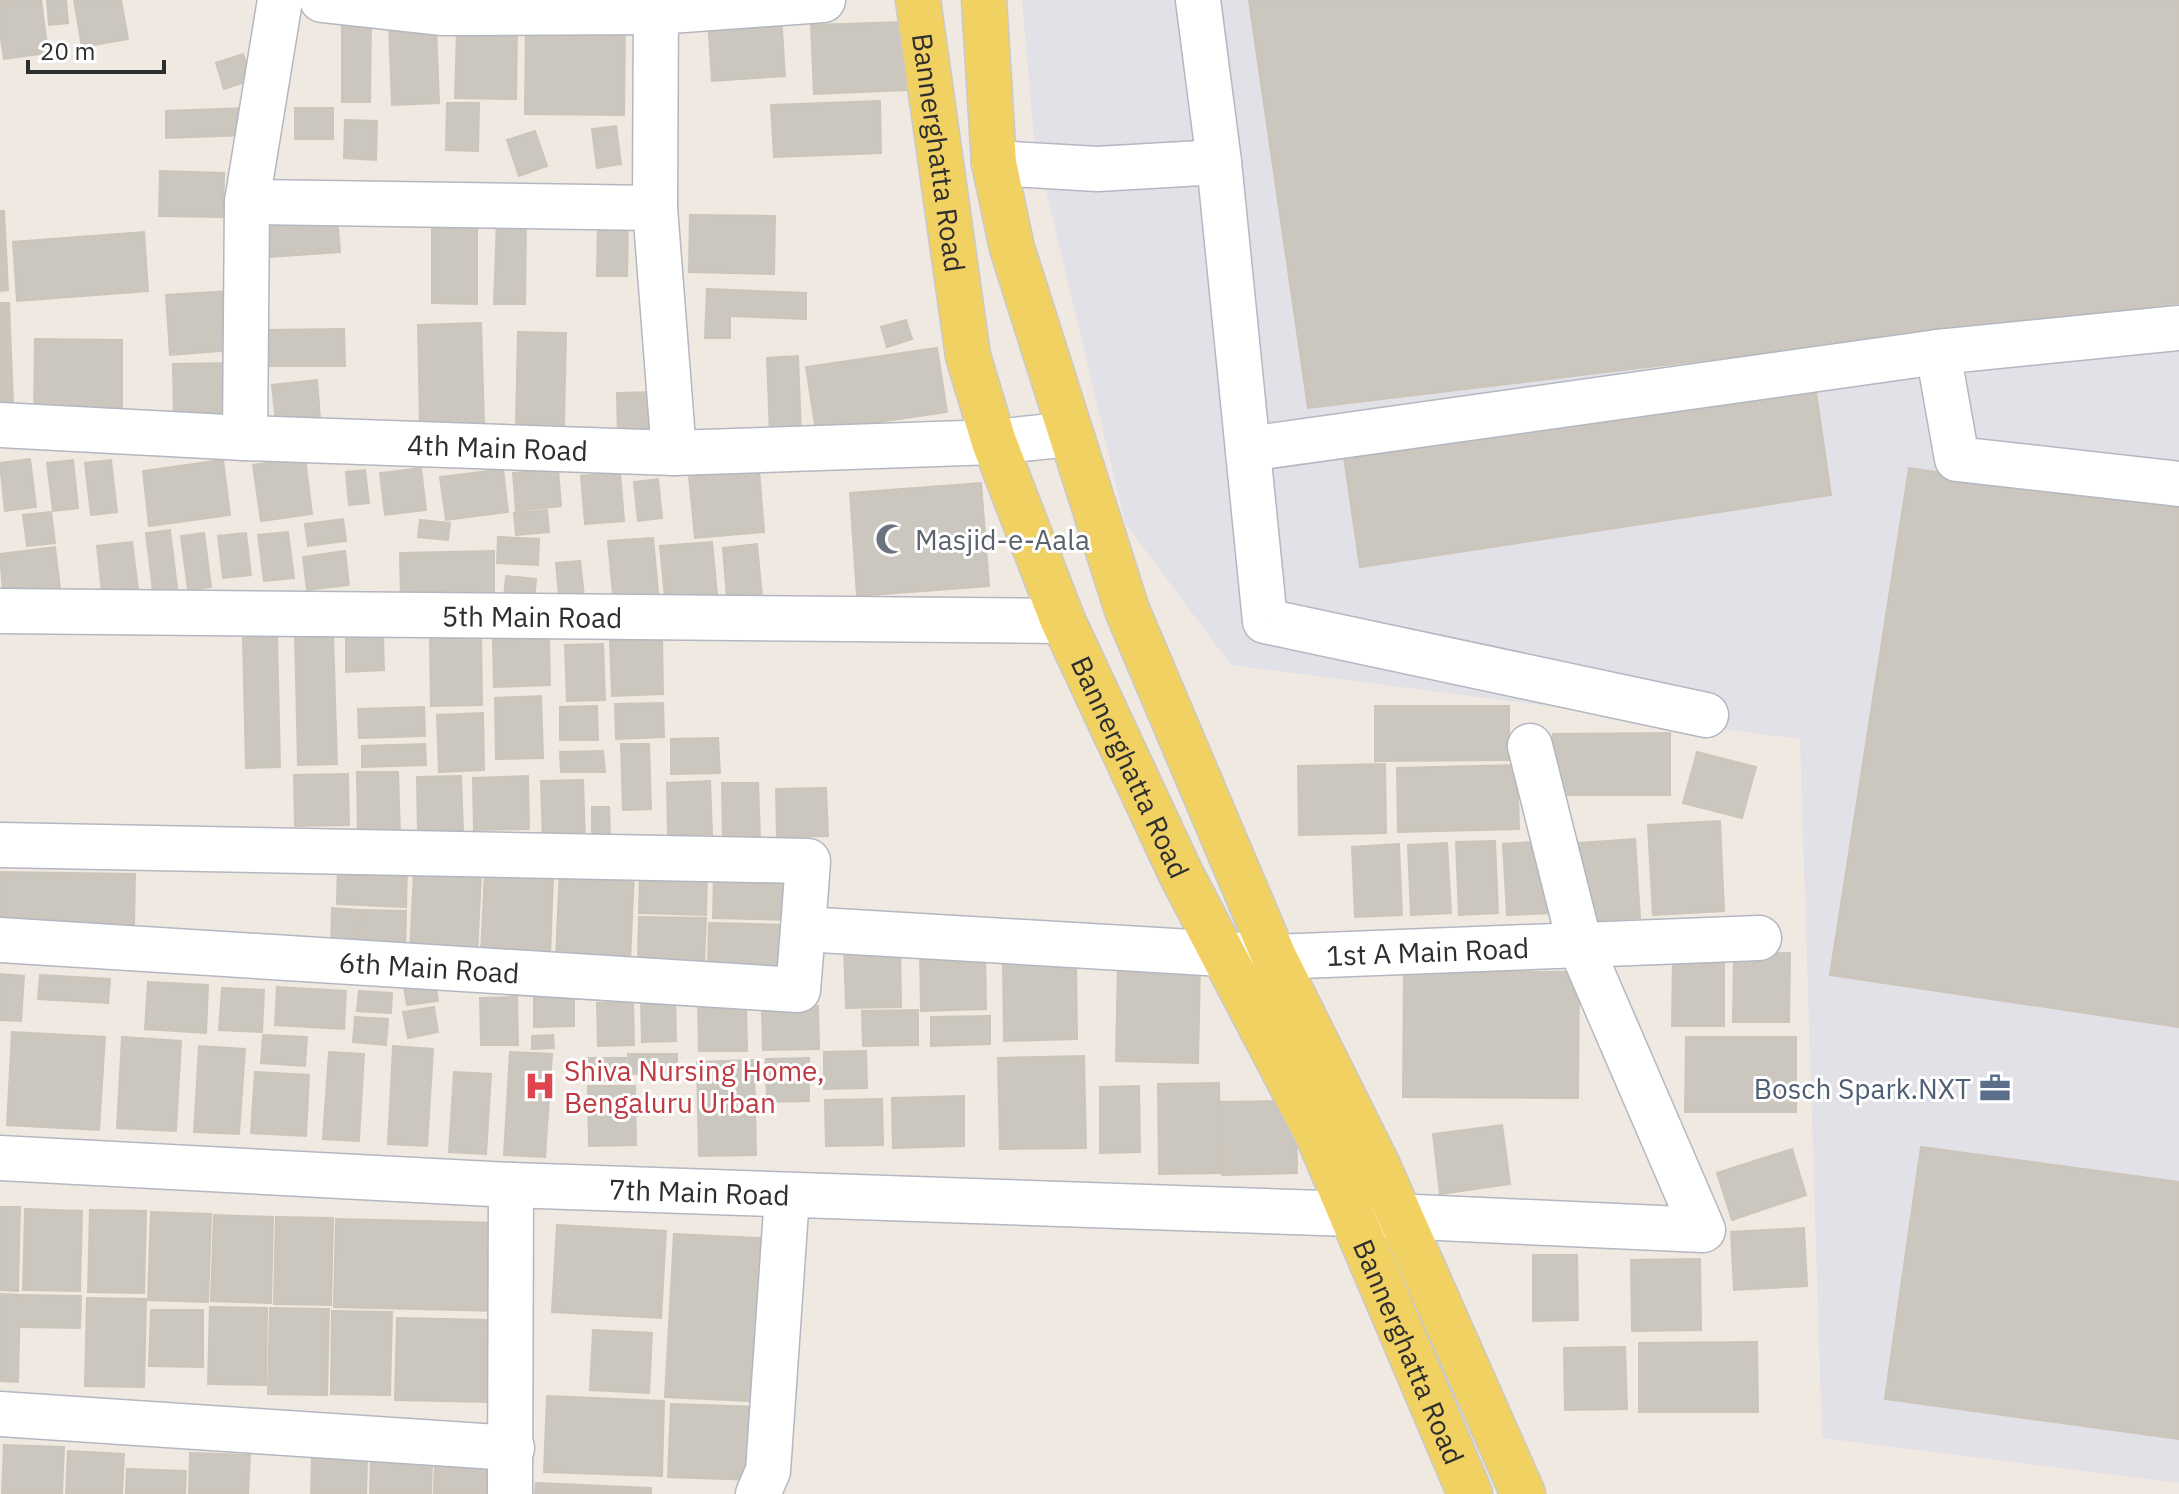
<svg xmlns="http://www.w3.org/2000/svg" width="2179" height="1494" font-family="'IBM Plex Sans',sans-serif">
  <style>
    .industrial { fill: #e3e1e8 }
    .building { fill: #cbc7bf; stroke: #cbc5ba; stroke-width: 2 }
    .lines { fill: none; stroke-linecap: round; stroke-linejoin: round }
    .minor-casing { stroke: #b4b7c1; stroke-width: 47 }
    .major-casing { stroke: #c9c9c9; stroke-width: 47 }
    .minor { stroke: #fff; stroke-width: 44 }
    .major { stroke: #f2d163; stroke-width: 44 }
    .labels { text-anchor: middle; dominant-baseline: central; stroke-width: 6; stroke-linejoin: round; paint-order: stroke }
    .street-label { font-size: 28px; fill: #2e2e2e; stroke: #fff }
    .worship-label { font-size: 28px; fill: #5b616d; stroke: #fff; text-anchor: start }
    .health-label { font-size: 28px; fill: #be3a42; stroke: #fff; text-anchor: start }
    .service-label { font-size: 28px; fill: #4e5e75; stroke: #fff; text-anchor: end }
  </style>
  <rect width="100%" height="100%" fill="#efe9e1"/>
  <path class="industrial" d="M1022,0H2179V1483L1822,1438L1800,739L1231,665L1125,523L1034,139Z"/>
  <g class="building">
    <path d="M0,0H41L48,53L4,59L0,32Z"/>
    <path d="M47,0H66L68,23L49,25Z"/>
    <path d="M74,0H121L128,39L82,47Z"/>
    <path d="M1249,0H2179V303L1308,408Z"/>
    <path d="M781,14L785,76L712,81L708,19Z"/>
    <path d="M342,17L371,18L370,102H342Z"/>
    <path d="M526,21L625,22L624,115L525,114Z"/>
    <path d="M905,22L908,90L814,94L811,25Z"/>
    <path d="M436,24L439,103L392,105L389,26Z"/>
    <path d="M457,28L517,29L516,99L455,98Z"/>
    <path d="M243,54L251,80L224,89L216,63Z"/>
    <path d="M880,101L881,153L774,157L771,105Z"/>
    <path d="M447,103H479L478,151L446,150Z"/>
    <path d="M247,108L248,135L166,138V111Z"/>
    <rect x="295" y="108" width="38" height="31"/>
    <path d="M345,120L377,121L376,160L344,158Z"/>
    <path d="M616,126L621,164L597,168L592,129Z"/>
    <path d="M535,131L547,166L519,176L507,140Z"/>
    <path d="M160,171L224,173L223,217L159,216Z"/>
    <path d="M0,211H4L8,290L0,291Z"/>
    <path d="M690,215L775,216L774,274L689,272Z"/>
    <path d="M337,216L340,252L270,257L268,220Z"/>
    <path d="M432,219H477V304L432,303Z"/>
    <path d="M497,219L526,220L525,304H494Z"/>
    <path d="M598,219H628L627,276H597Z"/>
    <path d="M144,232L148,291L17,301L13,242Z"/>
    <path d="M707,289L806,293V319L730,316V338H705Z"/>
    <path d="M230,291L233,350L170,355L166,295Z"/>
    <path d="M0,303H9L13,403L0,404Z"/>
    <path d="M906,320L912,339L887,347L881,327Z"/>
    <path d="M481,323L484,425L420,427L418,325Z"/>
    <path d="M344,329L345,366H264L265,330Z"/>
    <path d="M518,332L566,333L564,425L516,424Z"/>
    <path d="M35,339L122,340V417L34,416Z"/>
    <path d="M937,348L947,412L816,431L806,367Z"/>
    <path d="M798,356L801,433L770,434L767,358Z"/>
    <path d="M233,363V422L174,423L173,364Z"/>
    <path d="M1814,379L1831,495L1360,567L1343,450Z"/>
    <path d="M317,380L320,418L276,422L272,385Z"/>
    <path d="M655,392L656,439H618L617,393Z"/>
    <path d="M305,458L312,514L261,521L253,465Z"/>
    <path d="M30,459L36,507L5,511L0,463Z"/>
    <path d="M73,460L78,508L53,511L47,463Z"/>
    <path d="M111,460L117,512L91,515L85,463Z"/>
    <path d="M223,460L230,515L149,526L143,471Z"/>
    <path d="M421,468L426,510L385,515L380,473Z"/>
    <path d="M1909,468L2179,508V1027L1830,975Z"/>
    <path d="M503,469L508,512L446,520L440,477Z"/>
    <path d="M558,469L561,506L516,511L513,473Z"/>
    <path d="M365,470L369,503L349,505L346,472Z"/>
    <path d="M759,470L764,532L695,538L689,476Z"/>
    <path d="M620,472L624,521L585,524L581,476Z"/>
    <path d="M658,479L662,518L638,521L634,482Z"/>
    <path d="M981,483L989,586L857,596L850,493Z"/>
    <path d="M547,510L549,532L516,535L514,513Z"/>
    <path d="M51,512L55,543L27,546L23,515Z"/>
    <path d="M343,519L346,541L308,546L305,524Z"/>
    <path d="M420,520L450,523L448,540L418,537Z"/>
    <path d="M170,530L177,588L153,591L146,533Z"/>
    <path d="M288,532L294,578L264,581L258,535Z"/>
    <path d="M204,533L211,587L188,590L181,536Z"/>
    <path d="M246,533L251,575L223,578L218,536Z"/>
    <path d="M498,537L539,539L538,565L497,563Z"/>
    <path d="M653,538L659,602L614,606L608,541Z"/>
    <path d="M132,542L139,596L103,601L97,546Z"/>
    <path d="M712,542L718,605L666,609L660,546Z"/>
    <path d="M757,544L763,607L728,611L723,548Z"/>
    <path d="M55,547L61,597L4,604L0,554Z"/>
    <path d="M345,551L349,585L307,590L303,557Z"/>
    <path d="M494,551V600L401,602L400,553Z"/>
    <path d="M580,561L585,605L560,607L556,563Z"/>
    <path d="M506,576L536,579L534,601L504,598Z"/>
    <path d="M333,634L337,764L298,765L295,635Z"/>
    <path d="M383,636L384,670L346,672V637Z"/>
    <path d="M277,637L280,767L246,768L243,638Z"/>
    <path d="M481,637L482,705L431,706L430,639Z"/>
    <path d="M549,638L550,685L494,687L493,640Z"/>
    <path d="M662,638L663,694L612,696L610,640Z"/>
    <path d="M603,644L605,700L567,701L565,645Z"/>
    <path d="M541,696L543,758L496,759L495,698Z"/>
    <path d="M663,703L664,737L616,739L615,704Z"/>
    <path d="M597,706L598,740H560V707Z"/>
    <path d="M1375,706H1509V760L1375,761Z"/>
    <path d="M424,707L425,736L359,738L358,709Z"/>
    <path d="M483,713L484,770L439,772L437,715Z"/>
    <path d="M1670,733V795H1553V734Z"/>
    <path d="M718,738L720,773L671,774V739Z"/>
    <path d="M425,744L426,765L362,767V746Z"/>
    <path d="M621,744H649L651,809L623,810Z"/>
    <path d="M603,751L605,772H561L560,752Z"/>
    <path d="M1697,752L1756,767L1742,818L1683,803Z"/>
    <path d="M1385,764L1386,833L1299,835L1298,766Z"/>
    <path d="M1517,765L1519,829L1398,832L1397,768Z"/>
    <path d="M357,772H398L400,834L358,836Z"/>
    <path d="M348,774L349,825L295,826L294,775Z"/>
    <path d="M461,776L463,833L418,834L417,777Z"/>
    <path d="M528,776L529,829L474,830L473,778Z"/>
    <path d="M583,780L585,840L543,842L541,781Z"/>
    <path d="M710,781L712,834L668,835L667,783Z"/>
    <path d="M722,783H758L760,838L723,839Z"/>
    <path d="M826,788L828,836L777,837L776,789Z"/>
    <path d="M592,807H609L610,834L592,835Z"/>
    <path d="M1720,821L1724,911L1653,915L1648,825Z"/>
    <path d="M1635,839L1640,918L1583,921L1579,843Z"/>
    <path d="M1495,841L1498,913L1459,915L1456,842Z"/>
    <path d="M1548,841L1551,913L1507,915L1503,844Z"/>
    <path d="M1447,843L1451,913L1411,915L1408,845Z"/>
    <path d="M1399,844L1402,915L1355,917L1352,847Z"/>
    <path d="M338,864L407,867L406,907L337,904Z"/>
    <path d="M560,869L634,872L630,962L556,958Z"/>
    <path d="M0,872L135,874L134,925L0,923Z"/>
    <path d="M414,872L481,875L477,955L410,953Z"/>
    <path d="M485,873L553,876L550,957L481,954Z"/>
    <path d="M640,873L707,875L706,915L639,913Z"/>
    <path d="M714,876L789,878L788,920L713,918Z"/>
    <path d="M332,908L358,910L357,949L331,948Z"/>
    <path d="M360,910L406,911L405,952L358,950Z"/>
    <path d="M639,917L706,918L704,963L638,961Z"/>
    <path d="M709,923L790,925L789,968L708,966Z"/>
    <path d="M900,943L901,1007L846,1008L844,944Z"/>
    <path d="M985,949L986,1009L921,1011L920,950Z"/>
    <path d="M1790,953L1789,1022H1733L1734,954Z"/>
    <path d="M1673,958H1724V1026H1672Z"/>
    <path d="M1076,960L1077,1039L1004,1041L1003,961Z"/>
    <path d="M1118,962L1200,964L1198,1063L1116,1061Z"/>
    <path d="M1404,971L1579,972L1578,1098L1403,1097Z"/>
    <path d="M0,974L24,976L21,1021L0,1020Z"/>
    <path d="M40,975L110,979L108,1003L38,999Z"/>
    <path d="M434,976L438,1001L407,1005L403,981Z"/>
    <path d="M148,982L208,985L206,1033L145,1029Z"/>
    <path d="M277,987L346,991L344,1029L275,1025Z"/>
    <path d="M574,987V1026L534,1027V988Z"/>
    <path d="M222,988L264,990L262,1032L219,1030Z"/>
    <path d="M359,991L392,993L391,1013L357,1011Z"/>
    <path d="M675,996L676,1041L642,1042L641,997Z"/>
    <path d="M517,997L518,1045H481L480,998Z"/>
    <path d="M633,1002L634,1045L598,1046L597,1003Z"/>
    <path d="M698,1003H746L747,1051H699Z"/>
    <path d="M818,1006L819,1049L763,1050L762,1007Z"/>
    <path d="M434,1007L438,1032L408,1038L403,1012Z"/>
    <path d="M918,1010V1045L863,1046L862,1011Z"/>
    <path d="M990,1016V1044L931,1046V1017Z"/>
    <path d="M355,1017L388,1019L386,1045L353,1042Z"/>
    <path d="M12,1032L105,1037L99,1130L7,1125Z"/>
    <path d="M263,1035L307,1037L305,1066L261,1063Z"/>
    <path d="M553,1035L554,1048L532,1049V1036Z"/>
    <path d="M122,1037L181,1041L176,1131L117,1128Z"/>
    <path d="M1686,1037H1796V1112H1685Z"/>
    <path d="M199,1046L245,1049L239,1134L194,1132Z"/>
    <path d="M393,1046L433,1049L427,1146L388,1144Z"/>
    <path d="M866,1051L867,1088L824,1089V1052Z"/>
    <path d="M329,1052L364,1054L359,1141L323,1139Z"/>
    <path d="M510,1052L552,1054L545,1157L504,1155Z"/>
    <path d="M628,1054H677V1073L629,1074Z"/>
    <path d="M1084,1056L1086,1148L1000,1149L998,1058Z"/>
    <path d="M586,1058H626V1080L587,1081Z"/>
    <path d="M809,1058V1101L767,1102L766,1059Z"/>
    <path d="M754,1060L756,1155L699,1156L697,1062Z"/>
    <path d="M255,1072L309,1075L306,1136L251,1133Z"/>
    <path d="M454,1072L491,1074L486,1154L449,1152Z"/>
    <path d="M1219,1083L1221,1173L1159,1174L1158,1084Z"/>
    <path d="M588,1086H635L636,1145L589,1146Z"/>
    <path d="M1139,1086L1140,1152L1100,1153V1087Z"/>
    <path d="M964,1096V1146L893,1148L892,1098Z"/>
    <path d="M882,1099L883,1145L826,1146L825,1100Z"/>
    <path d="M1296,1101L1297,1173L1222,1175L1221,1102Z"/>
    <path d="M1502,1125L1510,1184L1440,1194L1433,1134Z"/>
    <path d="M1921,1147L2179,1182V1439L1885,1399Z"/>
    <path d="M1792,1149L1806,1195L1732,1220L1717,1173Z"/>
    <path d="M0,1207H20L18,1291L0,1290Z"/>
    <path d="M25,1209L82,1211L80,1291L23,1290Z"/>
    <path d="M90,1210L146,1211L144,1293L88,1292Z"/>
    <path d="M151,1212L211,1214L208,1302L148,1300Z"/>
    <path d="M214,1215L273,1217L271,1303L211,1301Z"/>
    <path d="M276,1217L333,1218L331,1305L274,1304Z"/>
    <path d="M336,1219L503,1223L500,1311L334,1307Z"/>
    <path d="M557,1225L666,1231L661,1318L552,1312Z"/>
    <path d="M1804,1228L1807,1286L1734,1290L1731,1232Z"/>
    <path d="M674,1234L778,1239L769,1402L665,1397Z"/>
    <path d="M1533,1255H1577L1578,1320L1533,1321Z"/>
    <path d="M1700,1259L1701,1330L1632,1331L1631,1260Z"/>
    <path d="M0,1294L20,1295L18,1382L0,1381Z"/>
    <path d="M22,1295L81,1296L80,1328L21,1327Z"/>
    <path d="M87,1298L146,1299L144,1387L85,1386Z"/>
    <path d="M210,1307L267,1308L266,1385L208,1384Z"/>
    <path d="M270,1308L329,1309L327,1395L268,1394Z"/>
    <path d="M151,1310H203V1367L149,1366Z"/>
    <path d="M332,1311L392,1312L390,1395L331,1394Z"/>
    <path d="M397,1318L491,1320L489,1402L395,1400Z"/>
    <path d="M593,1330L652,1333L649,1393L590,1390Z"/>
    <path d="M1757,1342L1758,1412H1639V1343Z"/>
    <path d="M1625,1347L1627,1409L1565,1410L1564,1348Z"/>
    <path d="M547,1396L664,1401L662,1476L544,1472Z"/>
    <path d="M671,1404L760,1407L757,1480L668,1477Z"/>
    <path d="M4,1445L64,1447L62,1494H2Z"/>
    <path d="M68,1451L124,1454L122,1494H66Z"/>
    <path d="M190,1453L250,1455L248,1494H189Z"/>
    <path d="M312,1455L367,1457L366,1494H311Z"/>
    <path d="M371,1459L432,1462L431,1494H370Z"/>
    <path d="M435,1462L493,1464L492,1494H434Z"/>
    <path d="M127,1469L186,1471L185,1494H126Z"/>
    <path d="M536,1483L651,1488V1494H535Z"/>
  </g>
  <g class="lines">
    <defs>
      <g id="minor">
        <path d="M322,0L441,13L656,12L823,0"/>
        <path d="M656,0L655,208L674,453"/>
        <path d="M1198,0L1219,162L1265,621L1706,715"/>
        <path d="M994,163L1097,169L1219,162"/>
        <path d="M247,202L655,208"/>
        <path d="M1938,352L1957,459L2179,484"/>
        <path id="s1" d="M0,425L245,438L674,453L994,442L1071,434"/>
        <path d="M245,438L247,202L280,0"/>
        <path d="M1248,449L1938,352L2179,328"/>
        <path id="s2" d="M0,611L1063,621"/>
        <path id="s3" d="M0,845L808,861L803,929L1274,957L1759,938"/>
        <path id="s4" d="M0,940L798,990L803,929"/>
        <path id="s5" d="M0,1158L511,1185L1351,1214L1703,1230L1580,945L1530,746"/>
        <path d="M0,1414L512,1448"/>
        <path d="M510,1494L511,1185"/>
        <path d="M758,1494L768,1471L787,1196"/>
      </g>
      <g id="major">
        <path id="s6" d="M918,0L968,356L994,442L1063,621L1181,874L1319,1138L1470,1494"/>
        <path d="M984,0L994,163L1012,248L1127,610L1274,957L1378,1166L1523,1494"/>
      </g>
    </defs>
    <use href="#minor" class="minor-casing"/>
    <use href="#major" class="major-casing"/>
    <use href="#minor" class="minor"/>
    <use href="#major" class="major"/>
  </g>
  <defs>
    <symbol id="mosque-bare" viewBox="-9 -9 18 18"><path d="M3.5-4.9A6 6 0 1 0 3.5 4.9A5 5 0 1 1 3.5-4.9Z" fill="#6b7280" stroke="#fff" stroke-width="2.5" paint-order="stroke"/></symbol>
    <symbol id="hospital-bare" viewBox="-9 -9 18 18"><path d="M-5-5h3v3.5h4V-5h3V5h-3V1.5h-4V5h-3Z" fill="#e0444e" stroke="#fff" stroke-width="2.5" paint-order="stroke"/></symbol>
    <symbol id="office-bare" viewBox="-9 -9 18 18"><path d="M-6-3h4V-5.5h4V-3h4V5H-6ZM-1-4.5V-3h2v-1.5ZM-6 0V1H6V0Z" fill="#5c6f8a" stroke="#fff" stroke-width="2.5" paint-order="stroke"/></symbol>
  </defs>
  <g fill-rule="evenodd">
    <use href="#mosque-bare" x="869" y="517" width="44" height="44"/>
    <use href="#hospital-bare" x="518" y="1064" width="44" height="44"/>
    <use href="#office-bare" x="1973" y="1066" width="44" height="44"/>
  </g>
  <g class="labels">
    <g class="street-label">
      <text stroke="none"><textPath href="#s6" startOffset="154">Bannerghatta Road</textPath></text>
      <text stroke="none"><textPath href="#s1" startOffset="498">4th Main Road</textPath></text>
      <text stroke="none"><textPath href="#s2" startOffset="532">5th Main Road</textPath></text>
      <text stroke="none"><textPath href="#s6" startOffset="802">Bannerghatta Road</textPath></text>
      <text stroke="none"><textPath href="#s3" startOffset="1502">1st A Main Road</textPath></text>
      <text stroke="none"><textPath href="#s4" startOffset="430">6th Main Road</textPath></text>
      <text stroke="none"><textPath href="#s5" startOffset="700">7th Main Road</textPath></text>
      <text stroke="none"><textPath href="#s6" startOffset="1450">Bannerghatta Road</textPath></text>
    </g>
    <g class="worship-label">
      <text x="915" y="539">Masjid-e-Aala</text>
    </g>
    <g class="health-label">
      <text x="564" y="1070">Shiva Nursing Home,<tspan x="564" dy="32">Bengaluru Urban</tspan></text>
    </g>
    <g class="service-label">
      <text x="1971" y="1088">Bosch Spark.NXT</text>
    </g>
  </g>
  <path d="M28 60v12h136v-12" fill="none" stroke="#2e2e2e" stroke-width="4"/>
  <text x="40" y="60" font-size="24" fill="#2e2e2e" stroke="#ffffff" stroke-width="6" paint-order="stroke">20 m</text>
</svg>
